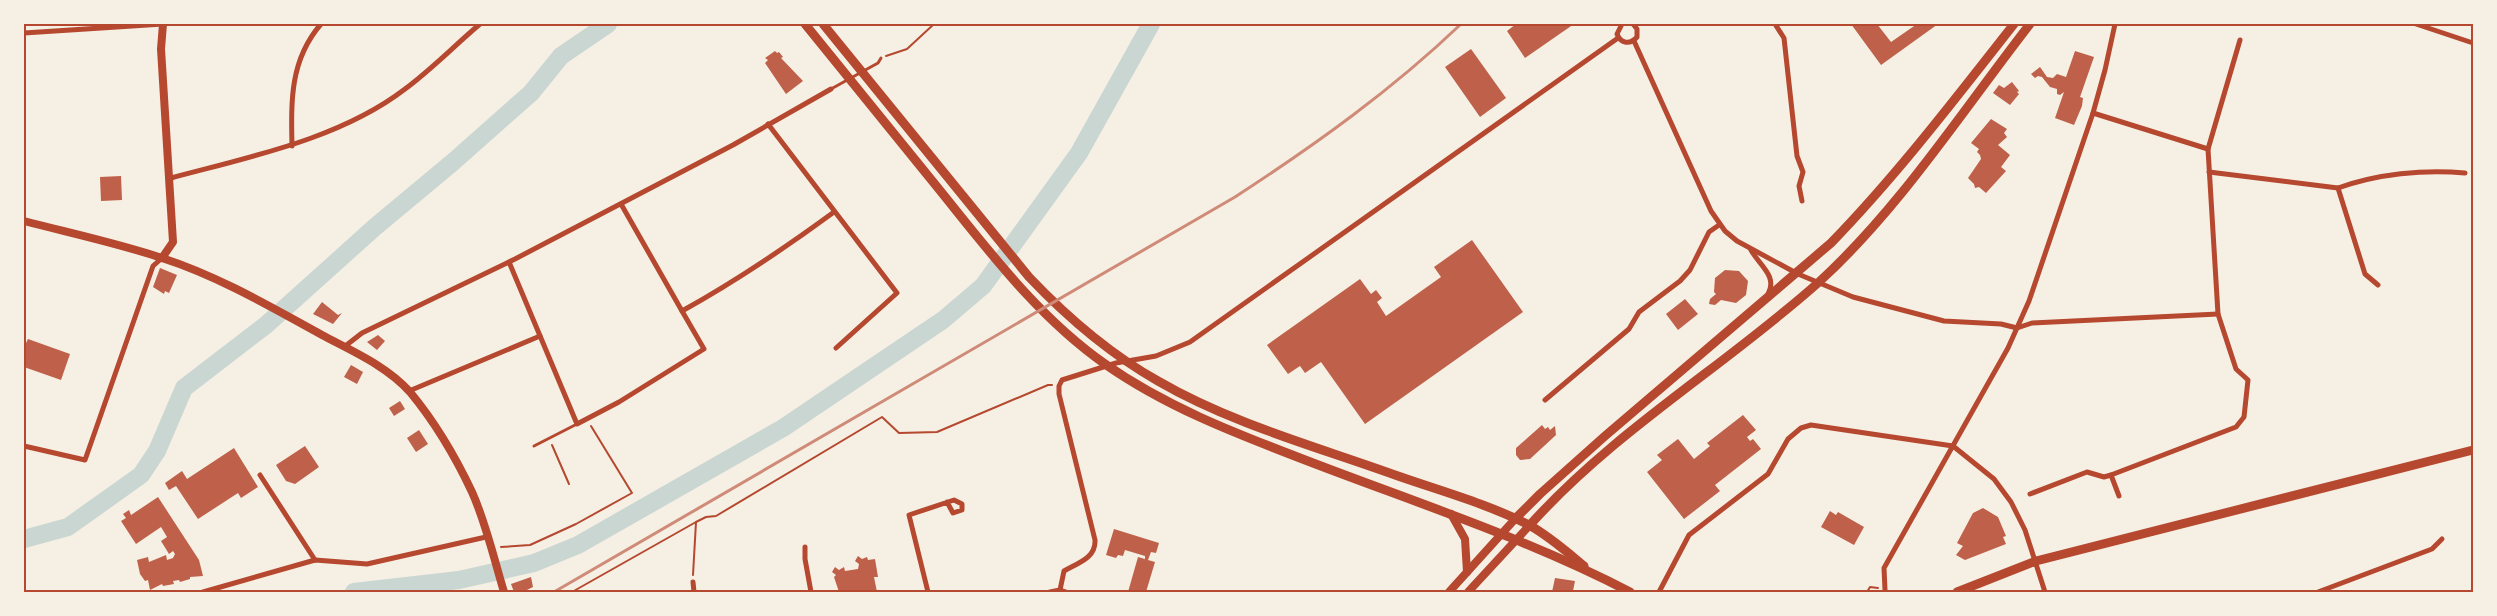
<svg xmlns="http://www.w3.org/2000/svg" width="2497" height="616" font-family="Inter,sans-serif">
  <style>
    .lines { fill: none; stroke-linecap: round; stroke-linejoin: round }
    .river { stroke: #c9d6d2; stroke-width: 18 }
    .building { fill: #bf614a }
    .path { stroke: #b5482f; stroke-width: 2 }
    .service { stroke: #b5482f; stroke-width: 3 }
    .minor { stroke: #b5482f; stroke-width: 5 }
    .tertiary { stroke: #b5482f; stroke-width: 8 }
    .secondary { stroke: #b5482f; stroke-width: 9 }
    .rail { stroke: #cf8b77; stroke-width: 3 }
    .neatline { fill: none; stroke: #b5482f; stroke-width: 2 }
  </style>
  <rect width="100%" height="100%" fill="#f6efe4"/>
  <g class="lines">
    <g class="river">
      <path d="M24,539L68,527L141,475L157,451L184,388L266,325L375,227L453,162L531,93L561,56L608,24"/>
      <path d="M354,592L459,580L534,563L578,545L783,428L943,320L983,286L1079,153L1151,24"/>
    </g>
  </g>
  <g class="building">
    <path d="M1516,24H1574L1525,58L1507,31Z"/>
    <path d="M1851,24H1877L1891,42L1917,24H1938L1881,65Z"/>
    <path d="M1471,49L1506,98L1480,117L1445,67Z"/>
    <path d="M775,51L777,53L779,52L783,57L781,58L803,81L786,94L765,63L768,60L765,58Z"/>
    <path d="M2075,51L2094,57L2080,97L2083,98L2082,106L2074,125L2055,118L2064,92L2060,95L2057,94V89L2050,87L2042,77L2038,76L2035,78L2031,74L2040,67L2047,77L2053,78L2057,74L2066,77Z"/>
    <path d="M2012,82L2019,91L2017,92L2019,94L2010,105L1993,93L1999,85L2004,88Z"/>
    <path d="M1991,119L2007,129L2004,133L2007,137L1998,145L2010,155L2001,167L2006,171L1986,193L1979,187L1975,188L1974,184L1968,178L1981,159L1980,155L1977,152L1979,149L1971,143Z"/>
    <path d="M121,176L122,200L101,201L100,177Z"/>
    <path d="M1472,240L1523,312L1365,424L1321,362L1305,373L1300,366L1288,374L1267,345L1360,279L1371,294L1376,290L1382,298L1377,302L1386,316L1441,277L1434,267Z"/>
    <path d="M160,268L177,275L169,293L165,291L164,294L153,287Z"/>
    <path d="M1725,270L1739,271L1748,281L1746,295L1736,303L1721,300L1715,305L1709,304L1710,299L1716,294L1714,292L1715,278Z"/>
    <path d="M1685,299L1698,314L1678,330L1666,314Z"/>
    <path d="M322,302L338,315L342,313L333,324L313,314Z"/>
    <path d="M378,335L385,341L377,350L367,342Z"/>
    <path d="M28,339L70,354L61,380L24,367V347Z"/>
    <path d="M351,365L363,372L357,384L344,377Z"/>
    <path d="M400,401L405,409L394,416L389,408Z"/>
    <path d="M1743,415L1756,430L1747,437L1750,441L1753,439L1761,449L1715,485L1720,491L1684,519L1647,472L1662,460L1657,455L1678,439L1694,459L1710,446L1707,443Z"/>
    <path d="M1542,425L1545,429L1548,427L1550,430L1555,426L1556,435L1530,459L1520,460L1516,455V448Z"/>
    <path d="M419,430L428,444L416,452L407,438Z"/>
    <path d="M305,446L319,467L295,484L286,481L276,465Z"/>
    <path d="M234,448L258,487L241,498L238,493L198,519L176,486L169,490L165,483L182,471L187,479Z"/>
    <path d="M158,497L199,560L203,576L190,577V579L180,582L179,580L173,581L174,584L163,586L162,584L150,590L148,580L145,581L140,574L137,560L148,557L149,562L166,555L167,560L173,558L175,554L173,551L169,554L161,541L167,537L161,527L136,544L121,521L126,518L123,514L129,510L131,515Z"/>
    <path d="M1983,508L1998,517L2006,536L2003,537L2006,544L1965,560L1956,555L1963,546L1957,543L1973,513Z"/>
    <path d="M1830,511L1836,515L1838,512L1864,527L1854,545L1821,527Z"/>
    <path d="M1114,529L1159,543L1156,553L1151,552L1148,560L1155,562L1146,592H1128L1138,557L1145,559V556L1125,550L1123,556L1118,555L1116,558L1106,555Z"/>
    <path d="M858,556L862,559L867,557L868,560L875,559L878,577H874L877,592H839L834,577L836,575L832,572L835,567L839,570L844,567L845,571L858,569L859,564L855,561Z"/>
    <path d="M531,577L533,587L523,592H514L511,584Z"/>
    <path d="M1555,578L1575,581L1573,591L1552,592Z"/>
  </g>
  <g class="lines">
    <g class="path">
      <path d="M886,56L907,49L934,24"/>
      <path d="M552,445L569,484"/>
      <path d="M501,547L530,545L576,524L632,493L591,426"/>
      <path d="M693,575L696,522"/>
      <path d="M572,592L696,522L706,517L716,516L882,417L899,433L937,432L1048,385H1052"/>
      <path d="M1867,592L1870,587L1878,588"/>
    </g>
    <g class="service">
      <path d="M831,89L878,63L881,58"/>
      <path d="M534,446L577,424"/>
    </g>
    <g class="minor">
      <path d="M1622,24L1617,34C1621,44 1630,45 1637,37V29L1633,24"/>
      <path d="M1775,24L1784,38L1797,156L1803,172L1799,186L1802,201"/>
      <path d="M2416,24L2473,43"/>
      <path d="M24,33L163,24"/>
      <path d="M1634,41L1711,211L1725,231L1737,241L1798,274L1853,297L1944,321L2001,324L2017,328L2032,323L2218,314"/>
      <path d="M2093,113L2208,149"/>
      <path d="M768,124L897,293L836,348"/>
      <path d="M292,146C291,100 290,60 321,24"/>
      <path d="M2209,172L2338,188C2377,174 2424,169 2465,173"/>
      <path d="M171,178C249,157 340,139 405,89C432,69 455,45 480,24"/>
      <path d="M2338,188L2365,274L2378,285"/>
      <path d="M621,204L682,311C736,281 785,248 834,212"/>
      <path d="M1751,250C1759,265 1778,276 1768,294"/>
      <path d="M509,262L577,424L619,402L704,349L682,311"/>
      <path d="M344,347L362,333L515,259L733,145L831,89"/>
      <path d="M409,391L540,336"/>
      <path d="M1545,400L1629,329L1639,312L1680,281L1690,270L1709,232L1719,225"/>
      <path d="M24,446L85,460L153,266L162,258"/>
      <path d="M260,475L315,560"/>
      <path d="M2030,494L2087,472L2104,477L2111,475"/>
      <path d="M2119,496L2111,475L2236,427L2244,417L2248,380L2236,369L2218,314L2208,149L2240,40"/>
      <path d="M805,547V559L811,592"/>
      <path d="M693,582L694,592"/>
      <path d="M1060,590L1064,571C1078,563 1096,558 1095,540L1059,394V386L1062,380L1116,363L1156,356L1190,342L1618,38"/>
      <path d="M1885,590L1884,568L2008,348L2029,301L2093,113L2105,70L2115,24"/>
      <path d="M203,592L315,560L367,564L486,537"/>
      <path d="M928,592L909,515L954,500L962,504V510L953,513L947,502"/>
      <path d="M1050,592L1060,590L1066,592"/>
      <path d="M1659,592L1689,535L1768,474L1788,439L1801,428L1811,425L1953,446L1994,479L2011,502L2025,530L2045,592"/>
      <path d="M2318,592L2432,549L2442,539"/>
    </g>
    <g class="tertiary">
      <path d="M24,221C70,233 117,243 162,258C218,276 271,307 322,335C352,351 387,366 410,392C434,421 456,458 472,492C486,523 494,559 504,592"/>
      <path d="M162,258L173,242L161,49L163,24"/>
      <path d="M1451,514L1465,539L1467,572"/>
      <path d="M1449,592L1515,519"/>
      <path d="M1468,592L1529,526"/>
    </g>
    <g class="secondary">
      <path d="M805,24C849,79 894,133 938,188C989,251 1038,317 1105,364C1165,406 1232,432 1300,458C1411,501 1524,537 1630,592"/>
      <path d="M823,24L1029,277C1067,317 1110,354 1158,381C1232,424 1318,447 1398,476C1441,491 1488,504 1529,525C1549,536 1566,551 1584,566"/>
      <path d="M1515,519L1540,494L1605,436L1831,243C1897,175 1955,99 2014,24"/>
      <path d="M1529,526C1614,431 1725,366 1819,282C1900,208 1963,110 2030,24"/>
      <path d="M1957,592L2036,561L2473,450"/>
    </g>
    <path class="rail" d="M554,592L1235,197C1315,145 1392,90 1461,24"/>
  </g>
  <rect width="2497" height="616" fill="none" stroke="#f6efe4" stroke-width="50"/>
  <rect x="25" y="25" width="2447" height="566" class="neatline"/>
</svg>
